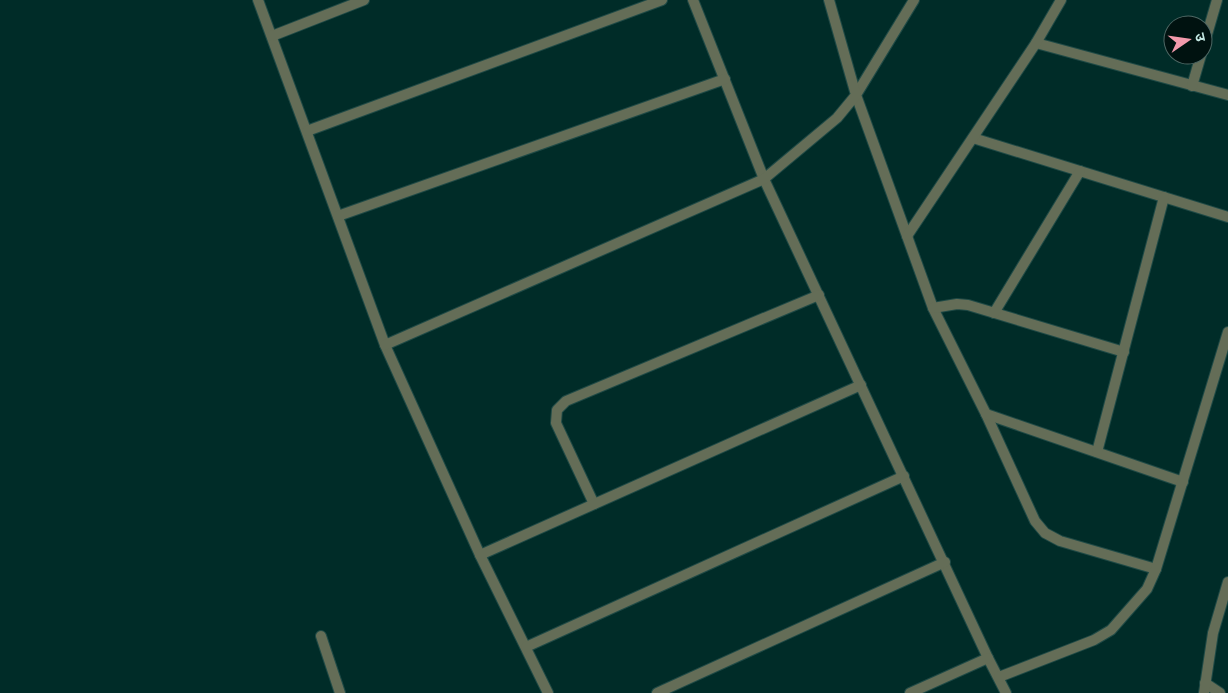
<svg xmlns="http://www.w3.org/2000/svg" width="1228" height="693" font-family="'Golos Text','Noto Sans Devanagari',sans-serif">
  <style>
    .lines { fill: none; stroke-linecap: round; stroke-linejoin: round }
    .service-casing { stroke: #1f4a46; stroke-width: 12 }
    .minor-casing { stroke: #1f4a46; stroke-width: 12 }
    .service { stroke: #646d57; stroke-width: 10 }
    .minor { stroke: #646d57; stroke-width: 10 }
  </style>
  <rect width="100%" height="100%" fill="#002c28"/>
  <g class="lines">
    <defs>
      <path id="service" d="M321,636L340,693"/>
      <g id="minor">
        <path d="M258,0L385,345L480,555L548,693"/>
        <path d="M693,0L764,179L988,658L1006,693"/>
        <path d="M914,0L856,95L933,308L986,414L1035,521L1045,533L1060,541L1156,569"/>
        <path d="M272,36L364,0"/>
        <path d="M1036,43L1228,95"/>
        <path d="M1203,48L1217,0"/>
        <path d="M1192,86L1201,55"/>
        <path d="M307,131L662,0"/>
        <path d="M973,138L1228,217"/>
        <path d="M338,216L725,79"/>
        <path d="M907,236L1036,43L1061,0"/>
        <path d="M933,308L957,304L968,305L1124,352"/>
        <path d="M994,313L1080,171"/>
        <path d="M385,345L764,179L837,118L856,95L829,0"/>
        <path d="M986,414L1183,482"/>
        <path d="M1097,452L1164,197"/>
        <path d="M594,504L556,423L557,410L566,401L819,295"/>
        <path d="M480,555L861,385"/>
        <path d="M526,647L904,476"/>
        <path d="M999,677L1094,640L1111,630L1147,589L1156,569L1228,332"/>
        <path d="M1205,683L1220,693"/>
        <path d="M657,693L945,562"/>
        <path d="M910,693L988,658"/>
        <path d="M1204,693L1213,633L1228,582"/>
      </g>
    </defs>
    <use href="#service" class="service-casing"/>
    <use href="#minor" class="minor-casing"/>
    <use href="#service" class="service"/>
    <use href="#minor" class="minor"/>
  </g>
  <g transform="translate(1188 40) rotate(77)"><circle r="24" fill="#001210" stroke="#4e6865"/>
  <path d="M0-4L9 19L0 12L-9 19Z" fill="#f29aac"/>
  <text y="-8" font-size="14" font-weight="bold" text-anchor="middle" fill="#c4e9e4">उ</text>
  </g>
</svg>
